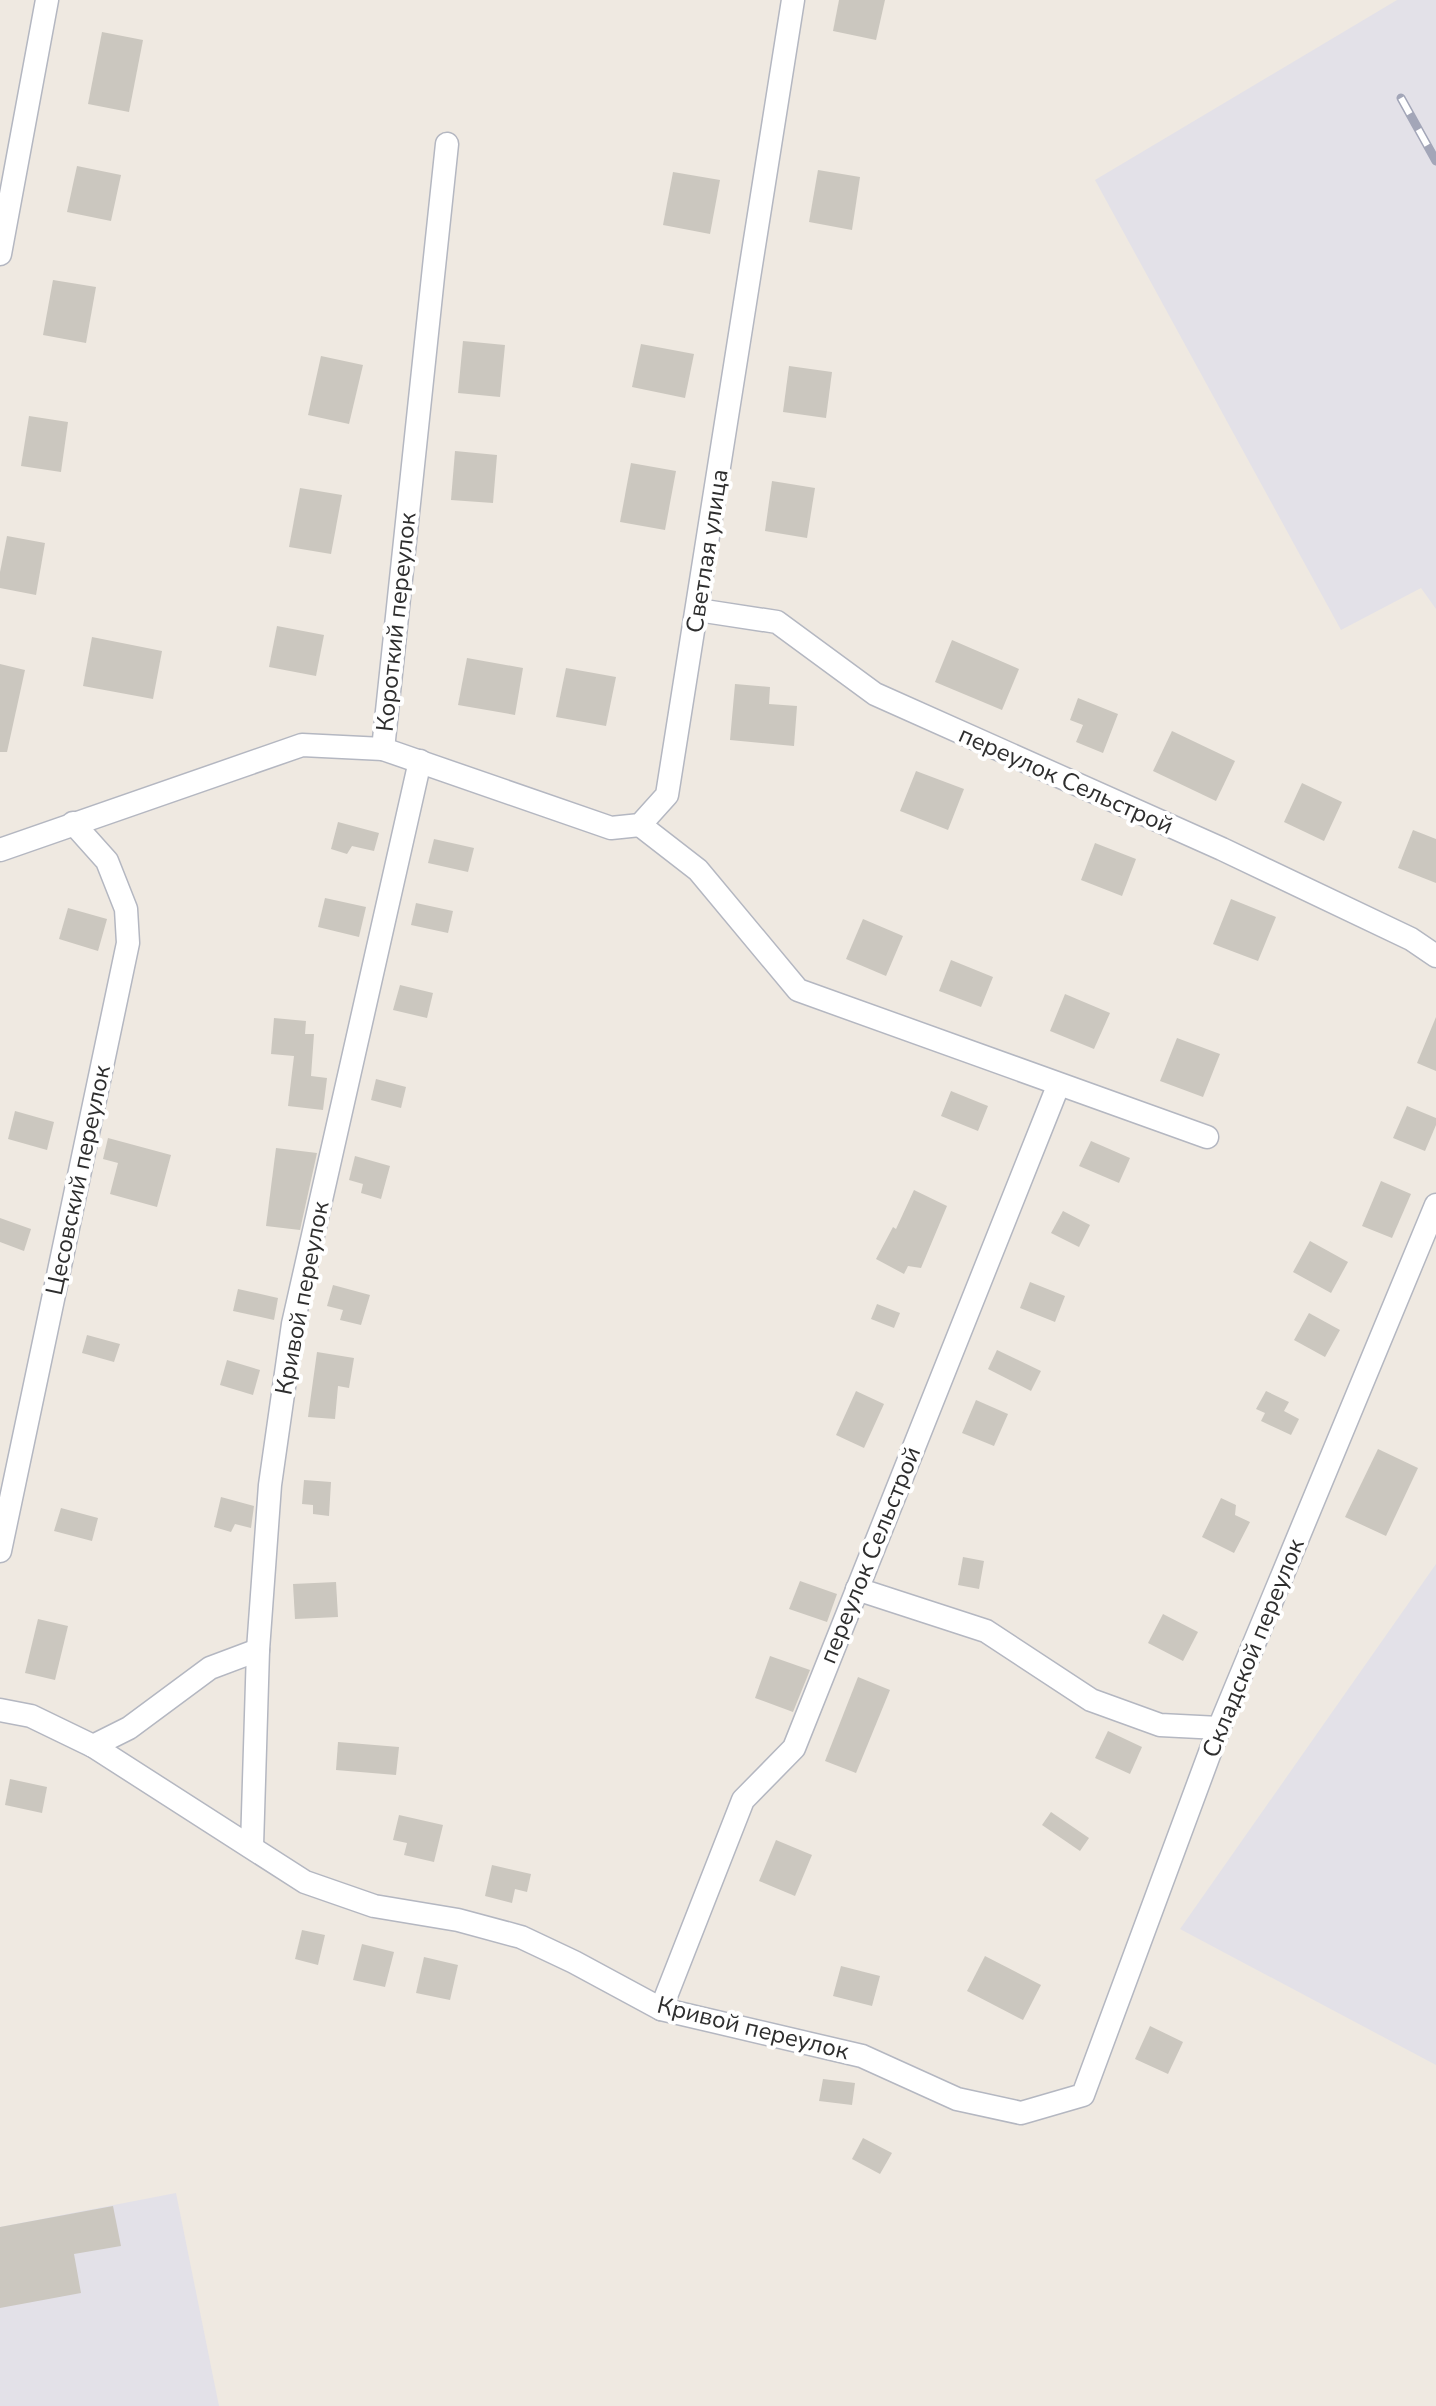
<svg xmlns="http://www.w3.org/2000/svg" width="1436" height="2406" font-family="'Nunito Sans',sans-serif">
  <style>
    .industrial { fill: #e3e1e8 }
    .building { fill: #cbc7bf }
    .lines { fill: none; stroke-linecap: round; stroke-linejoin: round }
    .minor-casing { stroke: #b4b7c1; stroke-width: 25 }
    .minor { stroke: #fff; stroke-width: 22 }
    .rail-casing { stroke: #a3a6b8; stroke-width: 9 }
    .rail { stroke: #fff; stroke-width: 6; stroke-dasharray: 18; stroke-linecap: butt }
    .labels { text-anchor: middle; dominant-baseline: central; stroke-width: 8; stroke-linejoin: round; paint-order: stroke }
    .street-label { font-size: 24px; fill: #2e2e2e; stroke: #fff }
  </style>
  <rect width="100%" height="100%" fill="#efe9e1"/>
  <g class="industrial">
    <path d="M1397,0H1436V609L1421,588L1341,630L1095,180Z"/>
    <path d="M1436,1564V2065L1180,1929Z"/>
    <path d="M176,2193L219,2406H0V2227Z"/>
  </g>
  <g class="building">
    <path d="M839,0H885L876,40L833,31Z"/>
    <path d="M102,32L143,40L129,112L88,104Z"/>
    <path d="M77,166L121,175L111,221L67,212Z"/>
    <path d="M818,170L860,177L852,230L809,222Z"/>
    <path d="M673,172L720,180L710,234L663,225Z"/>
    <path d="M53,280L96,287L86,343L43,335Z"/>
    <path d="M463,341L505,345L500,397L458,393Z"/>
    <path d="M641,344L694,354L685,398L632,387Z"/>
    <path d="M321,356L363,365L349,424L308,415Z"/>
    <path d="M789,366L832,372L826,418L783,412Z"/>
    <path d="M29,416L68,422L61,472L21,466Z"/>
    <path d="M455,451L497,455L493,503L451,500Z"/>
    <path d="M631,463L676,471L665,530L620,522Z"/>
    <path d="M772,481L815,488L807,538L765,531Z"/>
    <path d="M300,488L342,495L331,554L289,547Z"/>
    <path d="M7,536L45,543L36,595L0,588V572Z"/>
    <path d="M277,626L324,635L316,676L269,667Z"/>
    <path d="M92,637L162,651L153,699L83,686Z"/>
    <path d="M952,640L1019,669L1002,710L935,682Z"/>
    <path d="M467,658L523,668L515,715L458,705Z"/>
    <path d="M0,664L25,670L7,752H0Z"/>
    <path d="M566,668L616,677L606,726L556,717Z"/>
    <path d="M735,684L770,687L769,704L797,706L794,746L730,740Z"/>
    <path d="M1078,698L1118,714L1103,753L1076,742L1083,725L1070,720Z"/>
    <path d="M1172,731L1235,761L1216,801L1153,771Z"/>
    <path d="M916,771L964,789L948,830L900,811Z"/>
    <path d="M1302,783L1342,802L1324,841L1284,822Z"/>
    <path d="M338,822L379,833L374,851L352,846L347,854L331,849Z"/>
    <path d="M1413,830L1436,839V883L1398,868Z"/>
    <path d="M434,839L474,848L468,872L428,863Z"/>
    <path d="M1095,843L1136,859L1122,896L1081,880Z"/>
    <path d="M325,898L366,907L359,937L318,927Z"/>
    <path d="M1231,899L1276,917L1258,961L1213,944Z"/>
    <path d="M416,903L453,911L448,933L411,925Z"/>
    <path d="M68,908L107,919L98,951L59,939Z"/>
    <path d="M863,919L903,936L886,976L846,959Z"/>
    <path d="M951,960L993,977L981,1007L939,991Z"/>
    <path d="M400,985L433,993L427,1018L393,1010Z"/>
    <path d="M1065,994L1110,1013L1094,1049L1050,1031Z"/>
    <path d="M1436,1017V1071L1417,1063Z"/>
    <path d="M274,1018L306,1021L305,1034H314L311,1076L327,1078L323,1110L288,1106L294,1056L271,1054Z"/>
    <path d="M1177,1038L1220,1054L1203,1097L1160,1081Z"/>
    <path d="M376,1079L406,1087L401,1108L371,1100Z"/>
    <path d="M951,1091L988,1106L978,1131L941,1116Z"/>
    <path d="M1407,1106L1436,1118V1125L1425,1151L1393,1138Z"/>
    <path d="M15,1111L54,1122L47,1150L8,1139Z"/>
    <path d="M108,1138L171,1155L157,1207L110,1194L118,1163L103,1159Z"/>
    <path d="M1091,1141L1130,1158L1119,1183L1079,1166Z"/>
    <path d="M276,1148L317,1153L300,1230L266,1226Z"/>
    <path d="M355,1156L390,1166L381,1199L361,1193L363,1184L349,1180Z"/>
    <path d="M1381,1181L1411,1194L1392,1238L1362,1226Z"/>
    <path d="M914,1190L947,1206L921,1268L908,1266L904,1274L876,1259L893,1227L896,1229Z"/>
    <path d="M1063,1211L1090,1225L1079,1247L1051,1233Z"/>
    <path d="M0,1218L31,1229L24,1251L0,1242Z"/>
    <path d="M1310,1241L1348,1262L1331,1293L1293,1272Z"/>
    <path d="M1030,1282L1065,1296L1055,1322L1020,1308Z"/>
    <path d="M333,1285L370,1295L361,1325L340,1320L343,1310L327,1306Z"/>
    <path d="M238,1289L278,1298L274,1320L233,1311Z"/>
    <path d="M877,1304L900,1313L894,1328L871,1319Z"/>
    <path d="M1309,1313L1340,1330L1325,1357L1294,1340Z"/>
    <path d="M87,1335L120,1344L114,1362L82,1353Z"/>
    <path d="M997,1350L1041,1371L1031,1391L988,1369Z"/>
    <path d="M317,1352L354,1358L349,1388L338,1386L335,1419L308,1417Z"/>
    <path d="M227,1360L260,1370L253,1395L220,1385Z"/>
    <path d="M856,1391L884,1404L864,1448L836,1435Z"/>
    <path d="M1266,1391L1289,1402L1284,1411L1299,1419L1291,1435L1261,1421L1265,1413L1256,1409Z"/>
    <path d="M976,1400L1008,1414L994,1446L962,1433Z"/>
    <path d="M1378,1449L1418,1468L1386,1536L1345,1517Z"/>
    <path d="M304,1480L331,1482L329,1516L313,1514V1505L302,1504Z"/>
    <path d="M221,1497L254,1506L251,1528L235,1524L231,1532L214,1527Z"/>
    <path d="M1221,1498L1236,1505L1235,1515L1250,1522L1234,1553L1202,1537Z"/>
    <path d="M61,1508L98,1518L92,1541L54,1531Z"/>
    <path d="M963,1557L984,1561L979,1589L958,1585Z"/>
    <path d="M800,1581L837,1594L827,1622L789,1609Z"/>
    <path d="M336,1582L338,1617L295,1619L293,1584Z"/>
    <path d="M1163,1614L1198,1632L1183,1661L1148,1643Z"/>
    <path d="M38,1619L68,1626L55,1680L25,1673Z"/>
    <path d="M770,1656L810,1670L793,1712L755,1698Z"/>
    <path d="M858,1677L890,1690L856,1773L825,1761Z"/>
    <path d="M1108,1731L1142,1747L1130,1774L1095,1758Z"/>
    <path d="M338,1742L399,1747L396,1775L336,1770Z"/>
    <path d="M10,1779L47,1787L42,1813L5,1805Z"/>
    <path d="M1051,1812L1089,1838L1080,1851L1042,1825Z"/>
    <path d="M399,1815L443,1825L434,1862L404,1855L407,1843L393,1840Z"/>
    <path d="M776,1840L812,1855L795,1896L759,1881Z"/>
    <path d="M492,1865L531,1874L527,1892L515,1889L512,1903L485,1896Z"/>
    <path d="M302,1930L325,1935L318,1965L295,1959Z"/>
    <path d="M362,1944L394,1952L385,1987L353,1980Z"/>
    <path d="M985,1956L1041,1985L1023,2020L967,1991Z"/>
    <path d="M424,1957L458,1965L450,2000L416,1993Z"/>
    <path d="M841,1966L880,1976L872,2006L833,1996Z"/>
    <path d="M1150,2026L1183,2042L1168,2074L1135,2059Z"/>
    <path d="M823,2079L855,2083L852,2105L819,2101Z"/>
    <path d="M863,2138L892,2153L880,2174L852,2159Z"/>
    <path d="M113,2206L121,2246L74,2254L81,2293L0,2308V2227Z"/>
  </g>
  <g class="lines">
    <defs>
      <g id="minor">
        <path d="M0,254L47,0"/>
        <path d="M698,610L777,622L875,694L1222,849L1411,939L1436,956"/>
        <path d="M383,749L611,828L640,825L667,795L793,0"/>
        <path d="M640,825L698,870L798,990L1207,1137"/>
        <path d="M0,850L302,745L383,749L447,144"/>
        <path d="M0,1551L128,943L126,909L107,861L73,823"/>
        <path d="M857,1589L986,1631L1091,1700L1160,1725L1219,1728"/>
        <path d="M0,1710L31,1716L93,1746L305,1882L374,1906L458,1920L521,1937L574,1962L661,2009L862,2056L957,2099L1021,2113L1083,2095L1219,1728L1436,1205"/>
        <path d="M93,1746L129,1728L210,1668L258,1650"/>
        <path d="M252,1846L258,1650L270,1485L293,1324L420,761"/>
        <path d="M661,2009L743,1800L794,1748L1058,1086"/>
      </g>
    </defs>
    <use href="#minor" class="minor-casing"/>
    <use href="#minor" class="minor"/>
    <defs>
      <path id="rail" d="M1401,98L1436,161"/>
    </defs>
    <use href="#rail" class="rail-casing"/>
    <use href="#rail" class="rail"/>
  </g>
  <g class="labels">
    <g class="street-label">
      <text transform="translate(707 551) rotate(-81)">Светлая улица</text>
      <text transform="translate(396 622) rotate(-84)">Короткий переулок</text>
      <text transform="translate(1066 780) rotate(24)">переулок Сельстрой</text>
      <text transform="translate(78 1180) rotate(-78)">Цесовский переулок</text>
      <text transform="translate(302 1298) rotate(-79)">Кривой переулок</text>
      <text transform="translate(870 1555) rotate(-68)">переулок Сельстрой</text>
      <text transform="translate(1253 1648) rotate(-68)">Складской переулок</text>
      <text transform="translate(753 2028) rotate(14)">Кривой переулок</text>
    </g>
  </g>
</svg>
